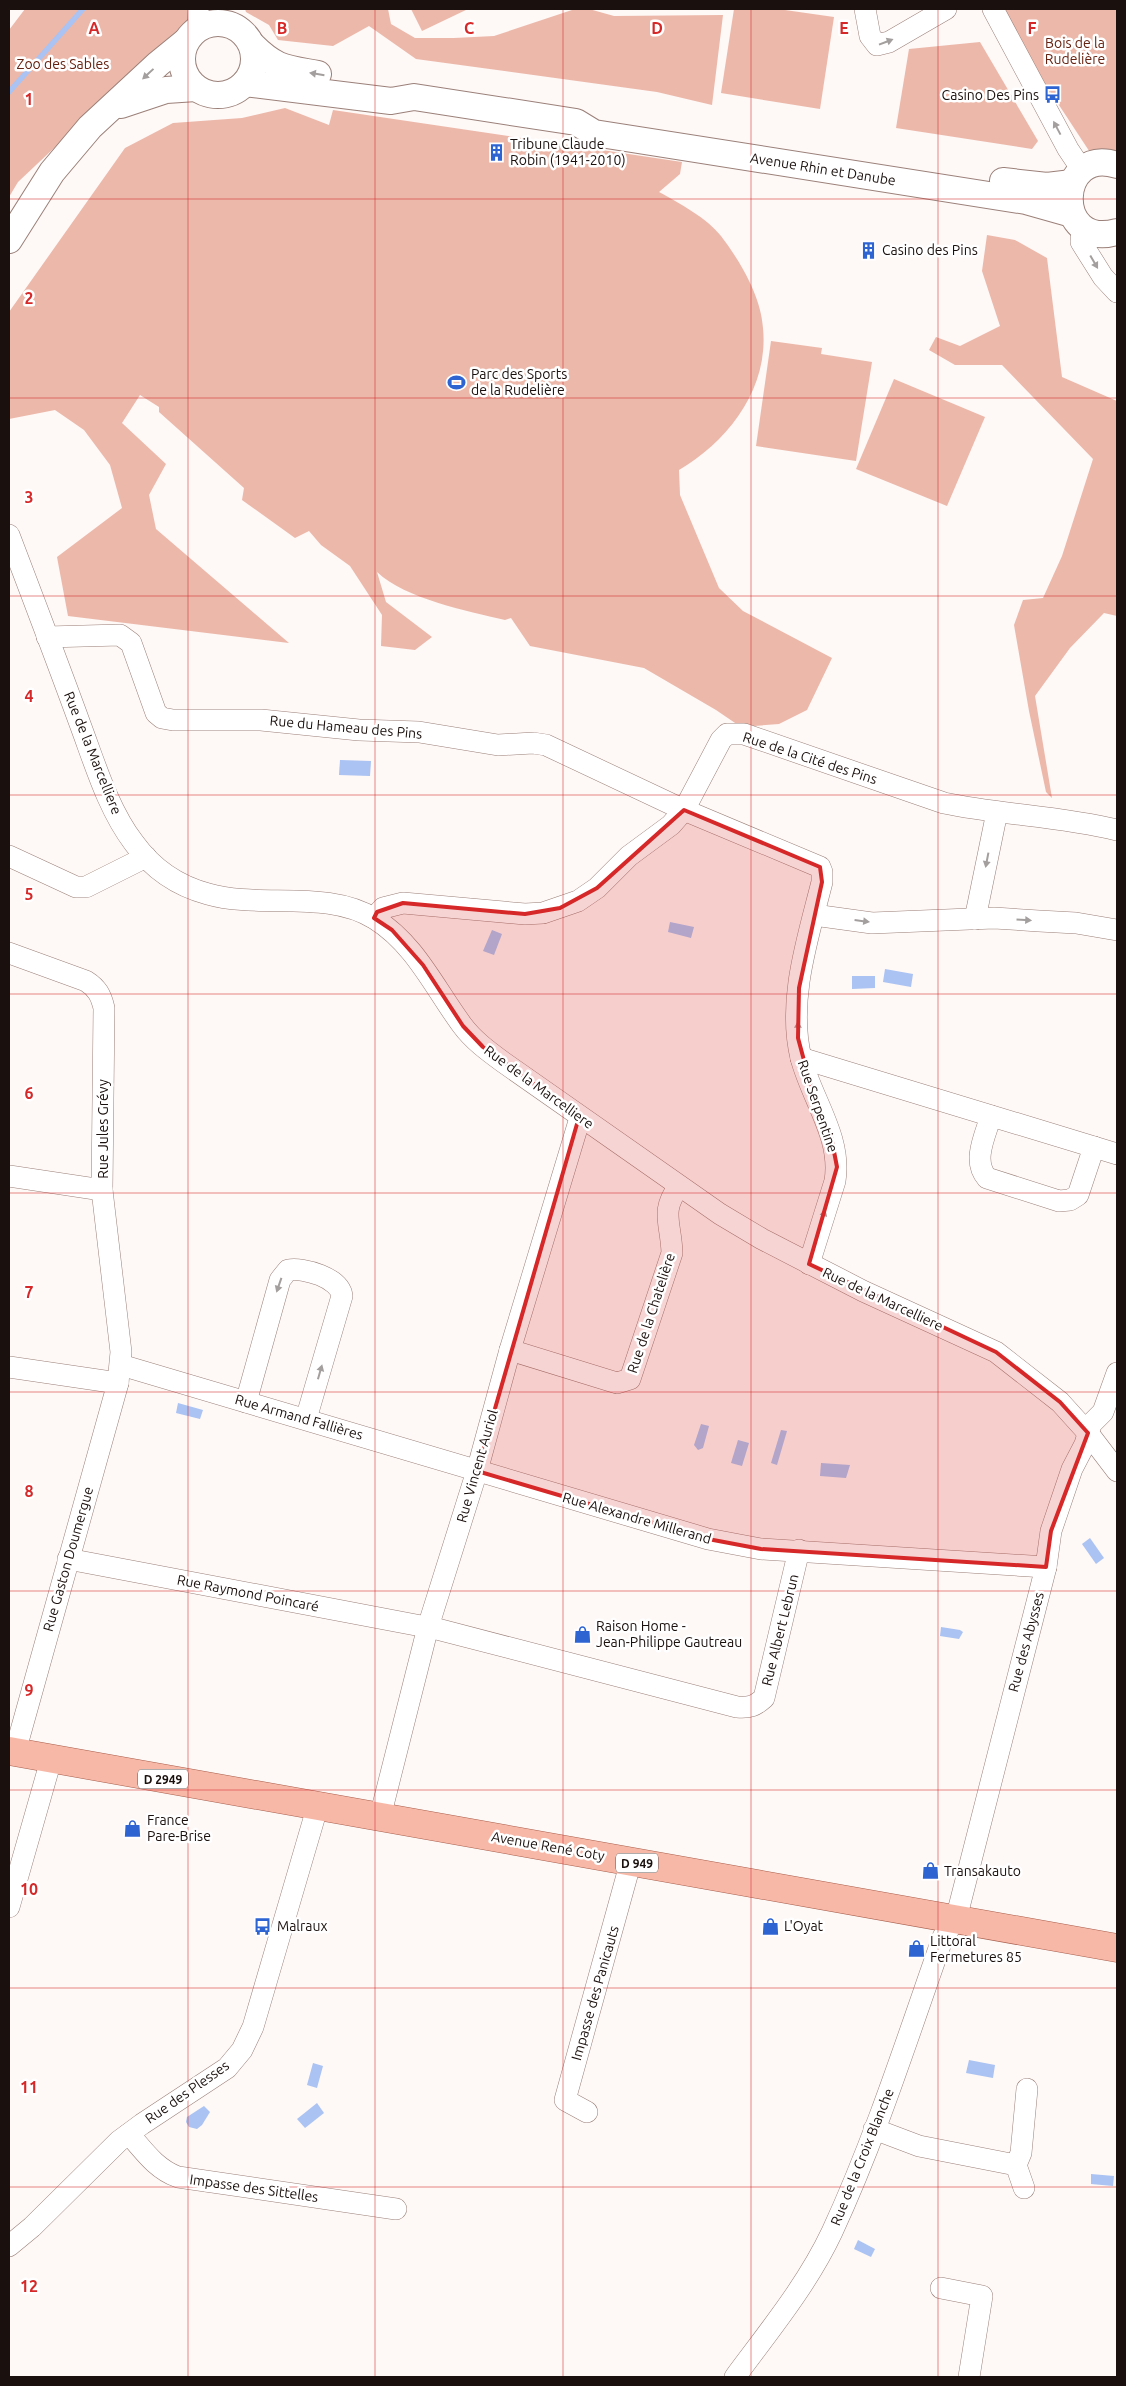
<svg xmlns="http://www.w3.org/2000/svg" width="1126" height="2386" font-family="Ubuntu,sans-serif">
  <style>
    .green { fill: #ecb8aa }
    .water { fill: #aac3f2 }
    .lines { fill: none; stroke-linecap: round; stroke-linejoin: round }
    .stream { stroke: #aac3f2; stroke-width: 5.5 }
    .minor-casing { stroke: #9b8079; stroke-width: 22 }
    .tertiary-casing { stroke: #9b8079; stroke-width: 28 }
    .primary-casing { stroke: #a75f4c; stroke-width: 29 }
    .minor { stroke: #fff; stroke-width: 21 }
    .tertiary { stroke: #fff; stroke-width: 26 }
    .primary { stroke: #f8b8a8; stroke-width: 28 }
    .oneway { fill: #a39f9e }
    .marked { fill: #d62828; fill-opacity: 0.2; stroke: #d62828; stroke-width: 4; stroke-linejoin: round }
    .grid { fill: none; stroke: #d62828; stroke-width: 1; stroke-opacity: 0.55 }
    .labels { text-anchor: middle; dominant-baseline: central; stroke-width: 5; stroke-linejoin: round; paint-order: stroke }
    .shield { fill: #fff; stroke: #5f5856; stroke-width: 1 }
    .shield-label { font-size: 12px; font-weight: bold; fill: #1a100d }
    .park-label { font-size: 14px; fill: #662210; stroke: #fff }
    .poi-label { font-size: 14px; fill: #1a100d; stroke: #fff; text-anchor: start }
    .street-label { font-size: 14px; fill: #1a100d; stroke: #fff }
    .grid-label { font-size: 16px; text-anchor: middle; font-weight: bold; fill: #d62828; stroke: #fff; stroke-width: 5; stroke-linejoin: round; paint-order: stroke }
  </style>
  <rect width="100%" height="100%" fill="#fef8f6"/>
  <g class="green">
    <path d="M25,9H190L189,18L171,44L104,101L18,182L9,197V30Z"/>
    <path d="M245,9H388L391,24L415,38H454L494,36L575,9H589L614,16L723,15L712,105L657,92L416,59L369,26L333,46L278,40L269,25L246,12Z"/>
    <path d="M411,9H468L422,31Z"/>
    <path d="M734,9H778L834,17L820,109L721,93Z"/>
    <path d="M996,9H1117V167L1097,163Z"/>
    <path d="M980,42L1038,141L1032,149L896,128L909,49Z"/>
    <path d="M285,108L329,125L333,110L682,162L680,174L659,192C679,203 707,218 721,236C740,261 761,296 763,328C769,389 728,441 679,470L680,495L719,588L743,611L832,658L807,710L779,724L741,727L716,710L644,668L530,646L511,618L505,620C467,611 406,599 377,572L386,602L432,637L415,650L381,646L382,615L350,566L321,545L309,531L295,538L242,500L244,488L159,412V407L140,395L122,423L166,464L149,495L156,529L289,643L68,616L57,557L122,508L110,465L84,430L55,410L9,419V312L125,148L173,123L242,118Z"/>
    <path d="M987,235L1015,240L1047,258L1062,377L1117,401V616L1104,613L1070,648L1035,696L1052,798L1046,792L1029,711L1014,625L1023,600L1043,598L1062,556L1093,459L1002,365H955L929,350L936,337L960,346L1000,326L982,271Z"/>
    <path d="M771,341L822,348L821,354L872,362L856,461L756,446Z"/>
    <path d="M894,379L985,417L947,506L856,469Z"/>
  </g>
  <g class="water">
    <path d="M340,760L371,761L370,776L339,775Z"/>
    <path d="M670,922L694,927L691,938L668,932Z"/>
    <path d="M492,930L502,934L494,955L483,951Z"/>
    <path d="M885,969L913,974L911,987L883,982Z"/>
    <path d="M852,976H875V988L852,989Z"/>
    <path d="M178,1403L203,1410L200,1419L176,1413Z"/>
    <path d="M701,1424L709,1426L703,1448L698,1450L694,1445Z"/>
    <path d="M781,1430L787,1431L777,1465L771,1463Z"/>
    <path d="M738,1440L749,1443L742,1466L731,1463Z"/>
    <path d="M821,1463L850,1465L846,1478L820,1476Z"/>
    <path d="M1090,1538L1104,1558L1096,1564L1082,1544Z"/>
    <path d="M941,1627L960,1630L963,1632L959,1639L940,1636Z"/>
    <path d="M969,2060L995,2065L993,2078L966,2073Z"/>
    <path d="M313,2063L323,2066L317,2088L307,2085Z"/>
    <path d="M317,2103L324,2113L305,2128L297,2119Z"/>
    <path d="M204,2106L210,2112L202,2125L197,2129L189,2127L186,2122L187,2117Z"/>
    <path d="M1091,2174L1114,2176L1113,2186L1091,2184Z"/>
    <path d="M858,2240L875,2249L871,2257L854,2249Z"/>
  </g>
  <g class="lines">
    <path class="stream" d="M9,92L83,9"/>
    <defs>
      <g id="minor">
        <path d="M198,9L199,28"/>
        <path d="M865,9L870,36L877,45L889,42L946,9"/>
        <path d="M993,9L1068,149L1082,170"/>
        <path d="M1082,227L1081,242L1103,277L1117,292"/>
        <path d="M9,535C33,598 57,661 80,724C95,764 108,809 134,843C152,868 178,886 208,894C260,909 328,889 375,919C415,944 434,987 462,1025C473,1040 488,1051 503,1062L720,1214L762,1239L863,1291L996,1352L1060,1402L1088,1433L1117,1471"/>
        <path d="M47,637L120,635L131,643L156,713L162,718L173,720H261L359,730L419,732L498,745L533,743L546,745L684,810L820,867L822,872V882C808,938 787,1000 801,1058C812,1100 842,1137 835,1181L809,1264"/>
        <path d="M9,856L76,887H86L146,857"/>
        <path d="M814,915L872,923L994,918L1039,921L1076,923L1117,930"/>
        <path d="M374,918L383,908L403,903L525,914L543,913L578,901L597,888L629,856L671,825L684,810L721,740L727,734H744L944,803C1001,815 1060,816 1117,830"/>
        <path d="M975,919L997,812"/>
        <path d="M9,953L86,981C97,988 101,995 104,1008L102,1190L121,1352L118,1383L15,1752"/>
        <path d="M801,1058L1117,1154"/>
        <path d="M991,1116C985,1136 972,1161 987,1178L1059,1201L1070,1200L1078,1195L1094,1147"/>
        <path d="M9,1176L102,1190"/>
        <path d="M510,1350L617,1383L630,1379L672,1253C671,1222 660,1212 679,1186"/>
        <path d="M121,1365L708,1539L761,1549L1046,1567"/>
        <path d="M9,1367L118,1383"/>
        <path d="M246,1402L280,1280L288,1270C304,1267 340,1278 342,1296L306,1419"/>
        <path d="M68,1559L437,1629L737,1707C750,1708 755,1706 764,1698L799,1550"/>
        <path d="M380,1817L428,1627L477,1471L510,1350L580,1118"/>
        <path d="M9,1907L51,1760"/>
        <path d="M587,2112L565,2100L631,1861"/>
        <path d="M874,2129L919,2146L1016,2165L1024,2188"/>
        <path d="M129,2134C144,2151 156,2169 178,2177L396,2209"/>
        <path d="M1016,2165L1021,2153L1027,2089"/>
        <path d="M9,2246L32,2227L119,2141L142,2124L227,2068L242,2050L253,2027L318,1805"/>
        <path d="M941,2288L982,2296L969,2377"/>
        <path d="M735,2377C769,2331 807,2285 832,2232C876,2137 908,2036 943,1937L956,1919L1046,1567L1051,1531L1072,1469L1085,1444L1091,1424L1103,1412L1117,1373"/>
      </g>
      <g id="tertiary">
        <circle cx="218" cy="59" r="36"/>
        <path d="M252,45C276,69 285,68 318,74"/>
        <path d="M245,83L391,101L414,97L576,122L594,133L1026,201L1072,214"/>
        <path d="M121,105L166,90L196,88"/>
        <path d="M1117,165C1056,145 1052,250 1117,232"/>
        <path d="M1003,181L1047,186L1072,183"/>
        <path d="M9,240L52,172L90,127L158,64L185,42"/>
      </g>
      <path id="primary" d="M9,1751L1117,1948"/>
    </defs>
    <use href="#minor" class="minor-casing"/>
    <use href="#tertiary" class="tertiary-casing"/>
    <use href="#primary" class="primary-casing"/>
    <use href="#minor" class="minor"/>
    <use href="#tertiary" class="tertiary"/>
    <use href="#primary" class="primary"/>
  </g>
  <defs><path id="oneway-solid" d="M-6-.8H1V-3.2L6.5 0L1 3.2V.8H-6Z" transform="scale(1.25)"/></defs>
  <g class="oneway">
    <use href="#oneway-solid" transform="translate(886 42) rotate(-21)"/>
    <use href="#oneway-solid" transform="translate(148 74) rotate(137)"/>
    <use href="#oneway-solid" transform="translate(317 74) rotate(-171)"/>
    <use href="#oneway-solid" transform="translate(1057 128) rotate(-118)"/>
    <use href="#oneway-solid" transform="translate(1094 262) rotate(60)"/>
    <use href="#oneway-solid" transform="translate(987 860) rotate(101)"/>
    <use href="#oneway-solid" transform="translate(1024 920) rotate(3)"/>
    <use href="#oneway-solid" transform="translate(862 921) rotate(7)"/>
    <use href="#oneway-solid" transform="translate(798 1029) rotate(-91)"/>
    <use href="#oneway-solid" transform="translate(823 1217) rotate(-73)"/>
    <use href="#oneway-solid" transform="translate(279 1285) rotate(109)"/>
    <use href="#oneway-solid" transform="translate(320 1372) rotate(-74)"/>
  </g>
  <path class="marked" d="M684,810L820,867L822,882L799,988L798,1038L812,1090L831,1136L837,1167L809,1264L996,1352L1060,1402L1088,1433L1051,1531L1046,1567L761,1549L708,1539L477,1471L579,1117L483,1047L463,1026L423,965L392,930L374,918L377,912L403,903L525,914L560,908L597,888Z"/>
  <path class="grid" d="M188,9V2377M375,9V2377M563,9V2377M751,9V2377M938,9V2377M9,199H1117M9,398H1117M9,596H1117M9,795H1117M9,994H1117M9,1193H1117M9,1392H1117M9,1591H1117M9,1790H1117M9,1988H1117M9,2187H1117"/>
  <defs>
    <symbol id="bus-bare" viewBox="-9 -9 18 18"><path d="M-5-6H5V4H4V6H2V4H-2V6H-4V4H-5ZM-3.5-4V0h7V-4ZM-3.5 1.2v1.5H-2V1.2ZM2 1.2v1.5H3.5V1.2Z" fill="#2e63d2" stroke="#fff" stroke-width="2.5" paint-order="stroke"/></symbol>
    <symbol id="building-bare" viewBox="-9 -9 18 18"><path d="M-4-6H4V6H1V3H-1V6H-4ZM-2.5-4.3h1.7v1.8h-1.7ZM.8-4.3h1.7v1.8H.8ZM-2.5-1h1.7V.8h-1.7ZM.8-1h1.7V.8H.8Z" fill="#2e63d2" stroke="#fff" stroke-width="2.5" paint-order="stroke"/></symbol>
    <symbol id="stadium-bare" viewBox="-9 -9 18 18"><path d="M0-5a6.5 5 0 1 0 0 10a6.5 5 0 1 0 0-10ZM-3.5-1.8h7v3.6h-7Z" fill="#2e63d2" stroke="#fff" stroke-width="2.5" paint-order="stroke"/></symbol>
    <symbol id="shop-bare" viewBox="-9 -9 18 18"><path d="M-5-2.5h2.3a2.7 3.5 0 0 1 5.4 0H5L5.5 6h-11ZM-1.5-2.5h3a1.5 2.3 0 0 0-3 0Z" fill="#2e63d2" stroke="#fff" stroke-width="2.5" paint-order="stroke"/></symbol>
  </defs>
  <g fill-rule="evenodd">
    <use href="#bus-bare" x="1040" y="82" width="25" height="25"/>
    <use href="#building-bare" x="484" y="140" width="25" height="25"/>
    <use href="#building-bare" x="856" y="238" width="25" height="25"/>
    <use href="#stadium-bare" x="444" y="370" width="25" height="25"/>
    <use href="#shop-bare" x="570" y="1622" width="25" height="25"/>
    <use href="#shop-bare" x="120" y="1816" width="25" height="25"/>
    <use href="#shop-bare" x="918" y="1858" width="25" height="25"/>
    <use href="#bus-bare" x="250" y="1914" width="25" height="25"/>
    <use href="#shop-bare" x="758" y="1914" width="25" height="25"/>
    <use href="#shop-bare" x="904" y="1936" width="25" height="25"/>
  </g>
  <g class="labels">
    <g class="shield">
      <rect x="138" y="1769.5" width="50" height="19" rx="4"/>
      <rect x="616" y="1853.5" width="42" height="19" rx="4"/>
    </g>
    <g class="shield-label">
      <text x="163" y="1779">D 2949</text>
      <text x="637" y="1863">D 949</text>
    </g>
    <g class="park-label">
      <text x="1075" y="43">Bois de la<tspan x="1075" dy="16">Rudelière</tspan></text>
      <text x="63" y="64">Zoo des Sables</text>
    </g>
    <g class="poi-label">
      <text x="1039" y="95" text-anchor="end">Casino Des Pins</text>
      <text x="510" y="144">Tribune Claude<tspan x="510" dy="16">Robin (1941-2010)</tspan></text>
      <text x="882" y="250">Casino des Pins</text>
      <text x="471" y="374">Parc des Sports<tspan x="471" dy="16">de la Rudelière</tspan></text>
      <text x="596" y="1626">Raison Home -<tspan x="596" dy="16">Jean-Philippe Gautreau</tspan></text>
      <text x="147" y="1820">France<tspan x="147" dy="16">Pare-Brise</tspan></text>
      <text x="944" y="1871">Transakauto</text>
      <text x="277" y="1926">Malraux</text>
      <text x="784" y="1926">L'Oyat</text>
      <text x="930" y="1941">Littoral<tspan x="930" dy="16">Fermetures 85</tspan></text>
    </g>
    <g class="street-label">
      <text transform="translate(823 169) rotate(9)">Avenue Rhin et Danube</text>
      <text transform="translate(346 727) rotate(5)">Rue du Hameau des Pins</text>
      <text transform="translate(93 753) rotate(68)">Rue de la Marcelliere</text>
      <text transform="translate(810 758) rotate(18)">Rue de la Cité des Pins</text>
      <text transform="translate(539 1087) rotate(36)">Rue de la Marcelliere</text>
      <text transform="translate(818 1106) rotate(71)">Rue Serpentine</text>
      <text transform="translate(103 1129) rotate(-90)">Rue Jules Grévy</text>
      <text transform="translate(883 1299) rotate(25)">Rue de la Marcelliere</text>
      <text transform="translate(651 1313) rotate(-72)">Rue de la Chatelière</text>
      <text transform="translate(299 1417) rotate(16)">Rue Armand Fallières</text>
      <text transform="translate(477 1466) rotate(-74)">Rue Vincent Auriol</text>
      <text transform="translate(637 1518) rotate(16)">Rue Alexandre Millerand</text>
      <text transform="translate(68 1559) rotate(-74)">Rue Gaston Doumergue</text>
      <text transform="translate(248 1593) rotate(11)">Rue Raymond Poincaré</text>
      <text transform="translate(780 1630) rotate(-76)">Rue Albert Lebrun</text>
      <text transform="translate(1026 1642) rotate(-75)">Rue des Abysses</text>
      <text transform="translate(548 1846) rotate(10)">Avenue René Coty</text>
      <text transform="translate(595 1993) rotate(-74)">Impasse des Panicauts</text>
      <text transform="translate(187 2092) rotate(-35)">Rue des Plesses</text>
      <text transform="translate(862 2157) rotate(-68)">Rue de la Croix Blanche</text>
      <text transform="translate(254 2188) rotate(8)">Impasse des Sittelles</text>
    </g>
  </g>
  <g class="grid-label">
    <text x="94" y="34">A</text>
    <text x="282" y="34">B</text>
    <text x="469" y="34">C</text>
    <text x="657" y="34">D</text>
    <text x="844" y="34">E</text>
    <text x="1032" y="34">F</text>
    <text x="29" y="105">1</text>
    <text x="29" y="304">2</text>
    <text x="29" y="503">3</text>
    <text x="29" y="702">4</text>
    <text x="29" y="900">5</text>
    <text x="29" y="1099">6</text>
    <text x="29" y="1298">7</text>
    <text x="29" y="1497">8</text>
    <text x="29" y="1696">9</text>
    <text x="29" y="1895">10</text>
    <text x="29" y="2093">11</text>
    <text x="29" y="2292">12</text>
  </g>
  <rect width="1126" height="2386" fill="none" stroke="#1a100d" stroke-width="20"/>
</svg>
